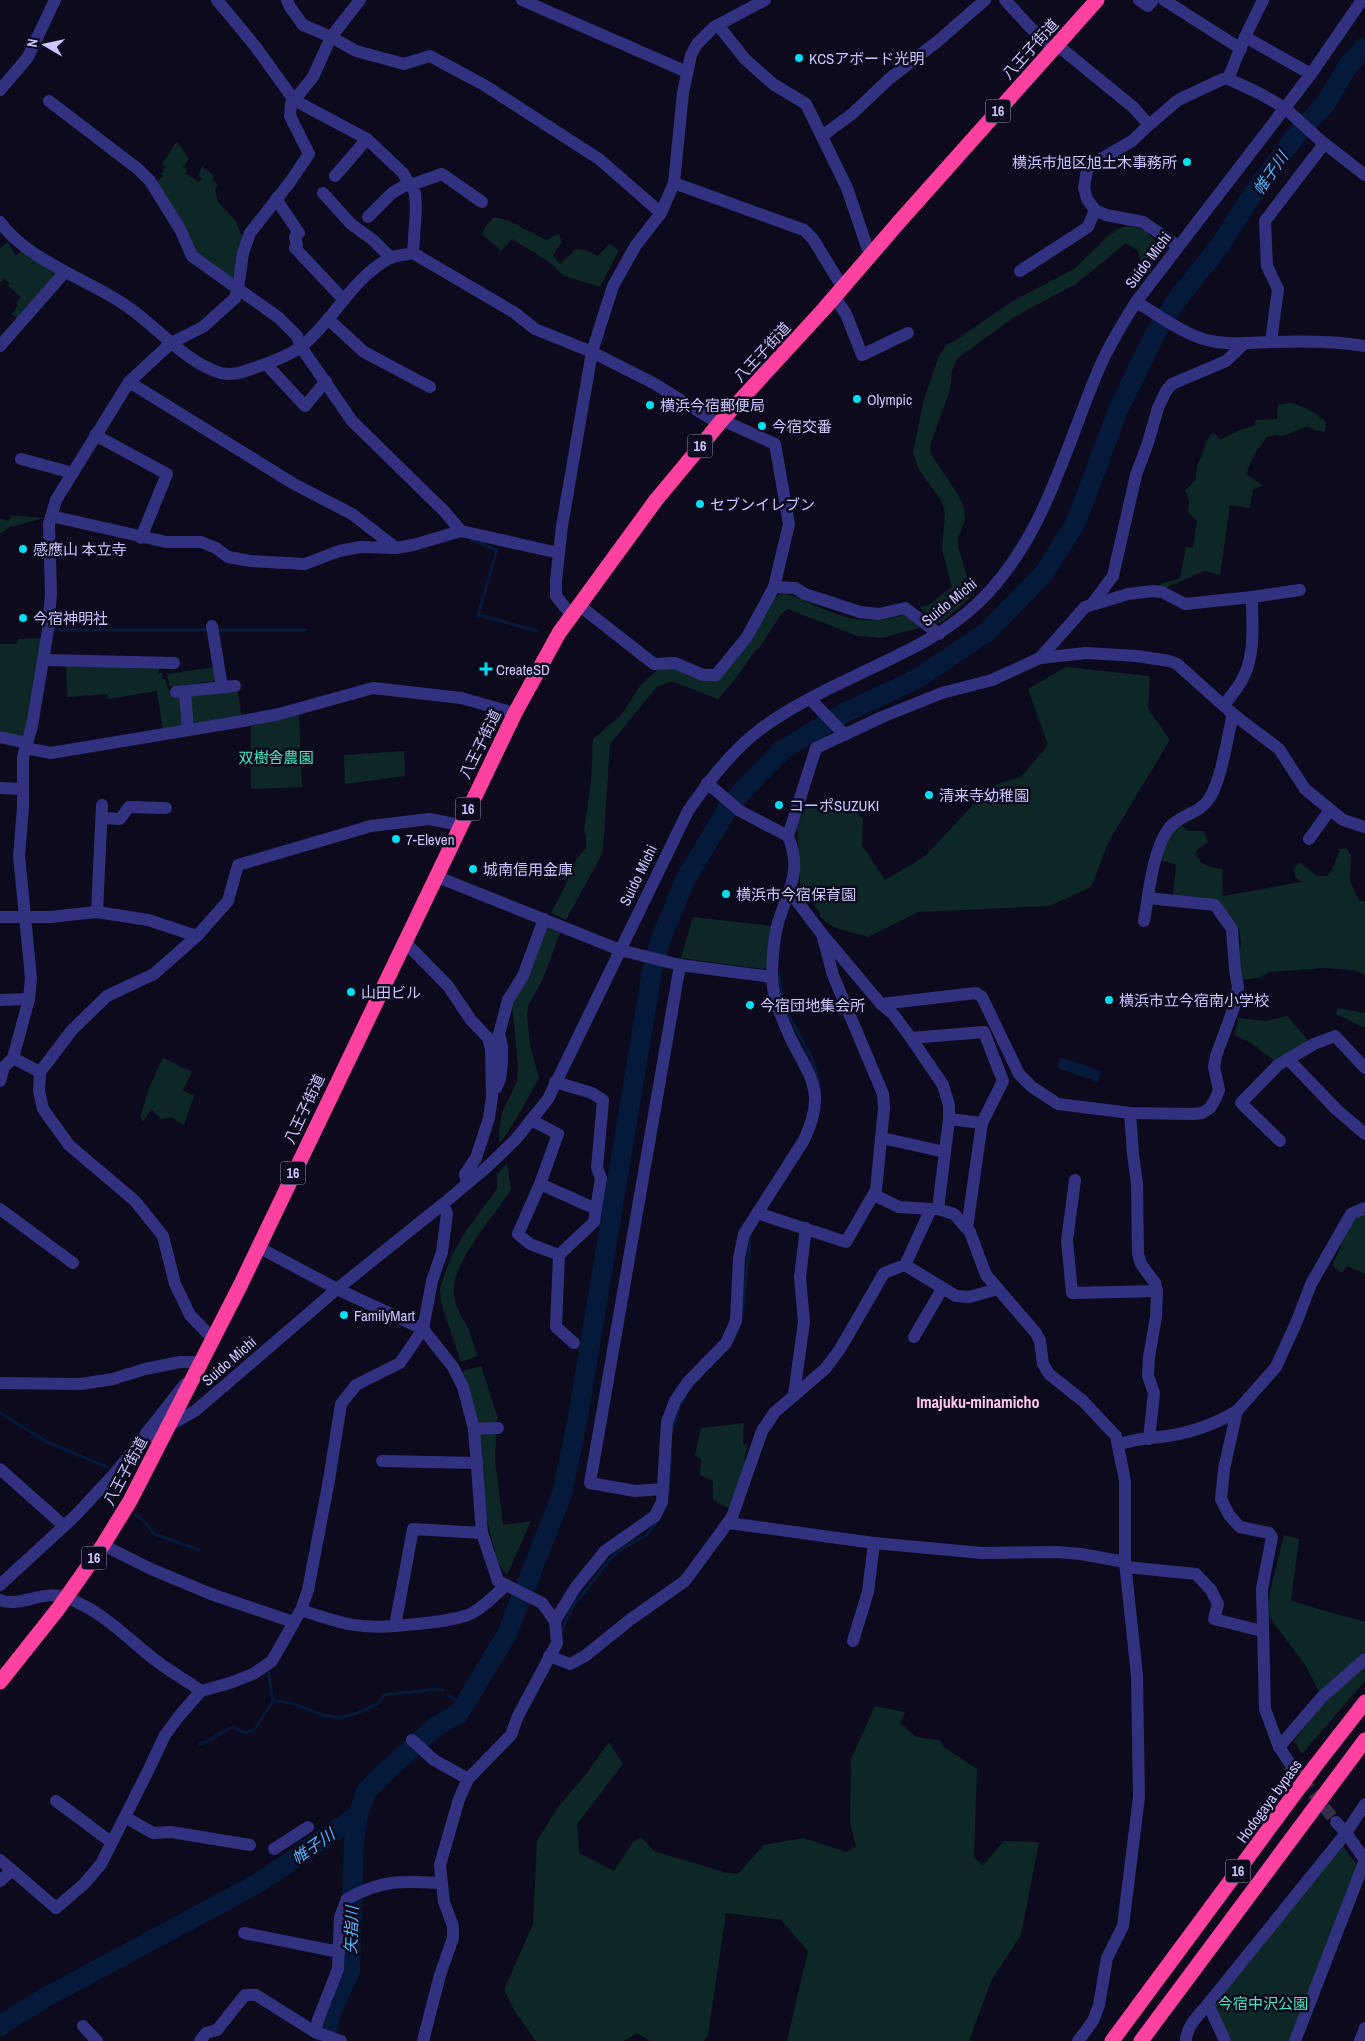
<svg xmlns="http://www.w3.org/2000/svg" width="1365" height="2041" font-family="'Archivo Narrow','Noto Sans JP',sans-serif">
  <style>
    .green { fill: #0c2726 }
    .water { fill: #051a3b }
    .lines { fill: none; stroke-linecap: round; stroke-linejoin: round }
    .stream { stroke: #051a3b; stroke-width: 3 }
    .river { stroke: #051a3b; stroke-width: 20 }
    .minor-tunnel { stroke: #33304a; stroke-width: 12; stroke-dasharray: 12 6; stroke-linecap: butt }
    .minor { stroke: #323180; stroke-width: 12 }
    .highway { stroke: #ff41a0; stroke-width: 15 }
    .poi-dot { fill: #00def1; stroke: #0d0a1d; stroke-width: 2 }
    .labels { text-anchor: middle; dominant-baseline: central; stroke-width: 5; stroke-linejoin: round; paint-order: stroke }
    .shield { fill: #0d0a1d; stroke: #928ebb; stroke-width: 1 }
    .shield-label { font-size: 14px; font-weight: bold; fill: #cbc6ff }
    .street-label { font-size: 15px; fill: #cbc6ff; stroke: #0d0a1d }
    .poi-label { font-size: 15px; fill: #cbc6ff; stroke: #0d0a1d; text-anchor: start }
    .park-label { font-size: 15px; fill: #49e7bc; stroke: #0d0a1d }
    .water-label { font-size: 16px; font-style: italic; fill: #54b4ff; stroke: #0d0a1d }
    .neighbourhood-label { font-size: 16px; font-weight: bold; fill: #ffc8ec; stroke: #0d0a1d }
  </style>
  <rect width="100%" height="100%" fill="#0d0a1d"/>
  <g class="green">
    <path d="M177,141L189,159L183,167L187,169L185,174L189,175L198,182L202,179L199,175L202,166L214,176L213,180L218,185L215,190L218,202L236,221L241,234L244,236L235,279L232,281L193,255L154,185L163,176L161,174L166,167L162,164Z"/>
    <path d="M494,217L507,220L546,240L559,234L562,242L553,255L560,264L576,249L586,250L598,256L609,244L619,250L600,287L564,276L549,262L512,239L501,251L482,234L486,226Z"/>
    <path d="M1128,226L1145,230L1158,244C1157,252 1149,262 1142,268L1138,251L1126,243L1076,284L1014,317L958,358L952,370L950,390L932,440L930,449L933,457L959,496L964,508L965,520L958,539V547L972,592L970,598L940,624L920,608L930,604L952,587L942,550L945,512L941,500L919,470L913,452L924,399L939,356L947,344L953,342L1013,301L1074,269L1107,237L1118,229Z"/>
    <path d="M8,242L16,256L22,249L58,273L20,320L12,314L18,305L16,303L21,297L8,286L10,284L4,279L0,283V248Z"/>
    <path d="M1290,403C1304,406 1316,413 1326,422L1325,432L1314,430L1308,426L1284,436L1274,435L1266,438L1254,455L1246,474L1263,486L1253,489L1250,508L1230,505L1220,575L1204,571L1163,589H1160V584L1180,578L1186,547L1193,548L1197,521L1188,512L1189,500L1185,490L1196,480C1196,465 1197,466 1203,453C1207,442 1204,443 1213,432L1220,440L1237,431L1255,425L1256,420L1277,419L1278,405Z"/>
    <path d="M11,515L44,518L10,527L0,534V518L9,521Z"/>
    <path d="M780,594C792,594 803,600 813,605C848,619 863,625 900,616L902,612L922,627L882,638L857,636L788,609L781,614L760,647L755,651L733,682L718,699L671,681L656,688L610,744L603,849L600,858L566,920L551,913L570,876L575,861L586,848V836L584,831L591,781L593,739L622,714L640,686L658,669L676,665L708,680L773,600Z"/>
    <path d="M44,638L26,737L0,733V644H17L18,639Z"/>
    <path d="M66,665L159,668V673H162V679H165L168,689L181,699L184,724L163,731L157,691L108,699V694L67,697Z"/>
    <path d="M214,667L216,678L213,681L170,687L167,674Z"/>
    <path d="M1066,667L1150,676L1148,709L1170,740L1109,841L1091,887L1050,906L919,912L868,937L833,927L820,917V913L800,885L797,825L806,807L845,802L863,819L862,845L885,880L924,857L991,786L1021,777L1048,745L1028,689Z"/>
    <path d="M237,688L242,718L191,723L189,699L192,694Z"/>
    <path d="M299,711L302,787L251,789V726H254L253,722Z"/>
    <path d="M404,751L405,776L345,784L344,755Z"/>
    <path d="M1179,824L1189,831H1204L1208,842L1199,848L1195,853C1201,866 1209,867 1222,869L1223,896L1301,882L1295,876L1294,870L1299,862L1318,876H1327L1332,870L1340,849L1346,848L1351,855L1350,882L1359,900L1365,902V975L1354,970L1325,968L1269,972L1259,978L1240,980L1238,962L1241,943L1239,929L1219,900L1173,895L1176,864L1159,860L1165,841Z"/>
    <path d="M693,917L773,926L768,967L763,969L681,958Z"/>
    <path d="M545,927L560,933L542,981L528,1006L527,1016L530,1045L539,1078C526,1101 515,1124 499,1144V1130L502,1113L517,1081L518,1067L512,1003Z"/>
    <path d="M1338,1008L1365,1013V1028L1336,1014Z"/>
    <path d="M1287,1016L1306,1038L1308,1044L1276,1062L1251,1043L1235,1035L1238,1018L1266,1021Z"/>
    <path d="M163,1058L192,1072L183,1090L194,1096L184,1125L171,1117L161,1119L151,1109L143,1122L140,1117L149,1088Z"/>
    <path d="M507,1163L511,1188L509,1193C493,1217 450,1265 454,1294C455,1308 463,1318 469,1330C472,1338 474,1348 477,1356L461,1362L441,1302L440,1288L451,1257L465,1232L497,1189V1174Z"/>
    <path d="M1365,1211V1274L1347,1266L1342,1273L1332,1265L1342,1245L1337,1243L1352,1219Z"/>
    <path d="M481,1366L498,1419L495,1422L478,1424L463,1371Z"/>
    <path d="M744,1423L743,1443L747,1446L744,1461L748,1462L732,1510L713,1500V1481L700,1475L701,1459L695,1455L701,1428Z"/>
    <path d="M496,1434L495,1460L503,1525L531,1521L507,1575L498,1563L486,1516L480,1435Z"/>
    <path d="M1284,1535L1299,1539L1291,1601L1365,1622V1655L1320,1694L1306,1666L1268,1615L1270,1592Z"/>
    <path d="M1365,1663V1681L1302,1754L1294,1741L1320,1707Z"/>
    <path d="M875,1706L905,1712L900,1723L916,1737L939,1740L945,1748L977,1769L974,1858L983,1865L1004,1841L1039,1842L1021,1935L991,1981L969,2041H787L808,1951L781,1920L726,1913L708,2035L704,2041H650L637,2033L624,2041H536L516,2013L504,1990L533,1924L537,1841L558,1807L587,1773L609,1742L623,1764L577,1824L579,1853L614,1871L633,1842L641,1837L654,1851L723,1872L738,1874L764,1845L803,1838L846,1852L856,1847L850,1822L851,1759Z"/>
    <path d="M1341,1844L1357,1865L1289,2041H1229L1214,2007L1216,2000Z"/>
  </g>
  <path class="water" d="M1060,1057L1101,1071L1098,1082L1057,1068Z"/>
  <g class="lines">
    <g class="stream">
      <path d="M472,540L497,550L478,615L538,631"/>
      <path d="M54,627V630H210"/>
      <path d="M216,630H306"/>
      <path d="M779,974C780,982 780,991 782,998C792,1030 818,1056 820,1091"/>
      <path d="M742,1315L751,1232"/>
      <path d="M0,1413L47,1442L107,1467"/>
      <path d="M672,1432L679,1407L686,1396"/>
      <path d="M118,1486L122,1493"/>
      <path d="M668,1495L671,1454"/>
      <path d="M134,1514L143,1520L154,1534L199,1550"/>
      <path d="M561,1633L571,1609L611,1558L625,1547L646,1535L658,1521"/>
      <path d="M269,1668L268,1670L273,1701"/>
      <path d="M450,1696L463,1707"/>
      <path d="M200,1744C214,1741 220,1730 234,1727L244,1733L254,1730L273,1701C297,1700 321,1720 342,1717C355,1716 368,1708 379,1703L383,1695L440,1689L443,1690"/>
    </g>
    <g class="river">
      <path d="M0,2026L39,2001L260,1882L358,1815"/>
      <path d="M324,2041L331,2013L350,1971L354,1842L358,1815L366,1792L378,1779L435,1727L458,1714L463,1707L507,1634L562,1494L578,1417L652,971L660,941L686,878L727,810L742,791L782,750L846,712L917,679L987,632L1045,572L1076,522L1118,410L1155,334L1176,301L1221,244L1248,201L1294,138L1326,103L1347,67L1365,47"/>
    </g>
    <path class="minor-tunnel" d="M1291,1765L1336,1822"/>
    <g class="minor">
      <path d="M217,0L255,46L294,100L367,139L403,173L415,193L416,208L413,253"/>
      <path d="M287,0L290,7L303,25L331,37L356,51L404,64L430,56L484,85L599,159L661,213"/>
      <path d="M522,0L687,72"/>
      <path d="M1005,0L1052,51"/>
      <path d="M1139,0L1148,6L1153,0"/>
      <path d="M1164,0L1241,49"/>
      <path d="M718,25L745,59L773,84L806,104L847,188L867,247L873,254"/>
      <path d="M1245,37L1263,0"/>
      <path d="M1057,45L1133,107L1149,125L1132,141L1094,163L1087,170L1084,188L1087,199L1095,210L1106,215L1143,222L1178,246"/>
      <path d="M1228,79L1245,37L1311,74"/>
      <path d="M0,90L28,57L55,0"/>
      <path d="M49,101L138,169L150,181L180,229L192,256L279,318L297,336L301,347L352,421L444,511L461,531"/>
      <path d="M1149,125L1178,100L1223,79H1228L1257,92L1285,108L1320,140L1365,175"/>
      <path d="M822,136L852,114L889,79L938,41L985,0"/>
      <path d="M335,176L367,139"/>
      <path d="M674,183L804,230L813,239L843,288"/>
      <path d="M411,185L442,174L482,202"/>
      <path d="M323,193L351,224L373,240L391,258"/>
      <path d="M276,199L299,233L295,237L297,245L295,248L343,299"/>
      <path d="M368,217L392,193L409,183"/>
      <path d="M0,222C27,260 87,279 125,305C156,325 184,362 221,373C232,376 243,372 254,368C269,363 289,356 302,346C334,320 352,278 390,258C397,255 406,255 413,253L515,313L535,329L592,352L655,384L719,424"/>
      <path d="M1020,271L1088,227L1095,210"/>
      <path d="M835,298L846,314L862,355L908,333"/>
      <path d="M1136,302C1159,315 1181,333 1207,340C1229,346 1250,342 1272,342C1303,341 1335,341 1365,346"/>
      <path d="M328,319L364,352L430,387"/>
      <path d="M1271,342L1278,289L1267,266L1265,221L1324,144"/>
      <path d="M0,346L64,273"/>
      <path d="M266,364L305,406L326,381"/>
      <path d="M129,382L294,484L352,514L396,548"/>
      <path d="M95,435L167,474L141,538"/>
      <path d="M21,459L73,473"/>
      <path d="M51,516L166,542H201L216,548L228,557L250,561L305,564L339,551L360,547L396,548L413,545L461,531L559,553"/>
      <path d="M774,587L795,588L805,594L860,612L879,614L905,608L939,634"/>
      <path d="M1092,604L1113,576L1136,475L1148,443L1158,408L1166,391L1172,384L1226,361L1245,343"/>
      <path d="M580,606L654,664L675,663L703,675H716L747,637L774,587L789,524L775,444L722,420"/>
      <path d="M572,616L556,596V580L562,526L592,352L613,286L636,245L661,213L674,183L683,93L691,55L697,44L714,27L765,0"/>
      <path d="M212,626L222,687"/>
      <path d="M1040,658L1085,607L1128,594L1153,591L1162,592L1185,604L1252,597L1300,590"/>
      <path d="M44,660L174,663"/>
      <path d="M176,692L235,686"/>
      <path d="M185,692L188,730"/>
      <path d="M810,699L845,735"/>
      <path d="M1224,705C1230,697 1237,689 1242,680C1256,655 1252,624 1252,597"/>
      <path d="M0,737L27,743"/>
      <path d="M25,748L51,753L243,721L279,714L373,688L461,698L515,713"/>
      <path d="M707,783L740,811L788,836"/>
      <path d="M0,788L22,789"/>
      <path d="M102,818L120,819L129,807L166,808"/>
      <path d="M1309,839L1330,810"/>
      <path d="M435,876L620,950L680,965L772,977"/>
      <path d="M790,892L822,934L881,1004L893,1014L911,1038L943,1085L949,1105V1119L938,1209"/>
      <path d="M97,912L102,805"/>
      <path d="M0,917H50L97,912L148,920L197,936"/>
      <path d="M1144,921C1149,894 1152,851 1169,828C1179,815 1199,814 1209,799C1222,779 1227,738 1233,714"/>
      <path d="M404,941L448,986L471,1020L488,1038L491,1049L492,1097L489,1118L476,1158L465,1174L467,1183"/>
      <path d="M0,1000L29,999"/>
      <path d="M881,1004L976,993L982,997L1019,1074L1032,1087L1058,1104L1130,1113L1193,1114L1202,1113L1210,1108L1215,1100L1219,1090L1214,1067L1216,1056L1234,1007L1238,987L1235,970L1232,929L1215,905L1148,898"/>
      <path d="M911,1038L984,1032L1003,1081L982,1123L967,1228"/>
      <path d="M13,1058L40,1072"/>
      <path d="M1288,1059L1337,1110L1365,1134"/>
      <path d="M0,1081L4,1067L13,1058L29,999L31,978L19,856L23,807V757L32,726L48,630L51,594L49,524L56,500L129,382L171,343L203,327L235,298L238,289L243,253L250,233L290,182L309,154L290,116L291,104L313,77L331,37L360,0"/>
      <path d="M555,1082L592,1093L603,1100L597,1168L601,1178L594,1222L559,1255L556,1327L574,1343"/>
      <path d="M496,1088L500,1079L502,1062V1046L499,1034L508,1000L523,976L544,919"/>
      <path d="M1130,1113L1133,1154L1137,1184L1138,1254L1141,1264L1155,1283L1157,1291L1156,1317L1149,1357L1148,1376L1154,1393L1149,1439"/>
      <path d="M949,1119L982,1123"/>
      <path d="M531,1120L558,1134L540,1184L518,1234L530,1244L559,1255"/>
      <path d="M882,1138L945,1152"/>
      <path d="M1280,1141L1241,1103L1278,1065L1314,1044L1335,1036L1365,1068"/>
      <path d="M1075,1180L1067,1241L1072,1293L1157,1291"/>
      <path d="M540,1184L596,1209"/>
      <path d="M874,1195L899,1207L931,1209"/>
      <path d="M0,1209L73,1263"/>
      <path d="M757,1213L846,1242L876,1190L884,1108L883,1094L833,975L822,934"/>
      <path d="M258,1247L337,1289L423,1329L453,1367L463,1387L474,1429L482,1533L498,1581L542,1603L555,1621L557,1643L518,1716L511,1735L468,1779L434,1760L412,1740"/>
      <path d="M905,1265L956,1296L969,1297L998,1289"/>
      <path d="M914,1337L942,1289"/>
      <path d="M213,1339L190,1315L175,1284L163,1236L135,1201L69,1145L43,1109L39,1091L40,1072L72,1030L107,996L154,974L197,936L228,901L238,865L371,826L429,819L460,825"/>
      <path d="M0,1383L81,1384L113,1379L145,1369L180,1362H202"/>
      <path d="M794,1394L804,1322L800,1277L806,1228"/>
      <path d="M474,1429L498,1428"/>
      <path d="M145,1435L185,1384"/>
      <path d="M1118,1445C1131,1439 1145,1439 1160,1437C1186,1434 1214,1425 1237,1411"/>
      <path d="M382,1461L477,1463"/>
      <path d="M0,1469L64,1526"/>
      <path d="M663,1489L635,1491L590,1483L680,965"/>
      <path d="M729,1523L874,1543L982,1553L1057,1552L1081,1554L1125,1562"/>
      <path d="M103,1545L151,1569L211,1594L293,1622"/>
      <path d="M1126,1567L1196,1574L1211,1590L1218,1604L1214,1619L1262,1631"/>
      <path d="M0,1585L75,1516L115,1473L141,1441L195,1411L337,1289L443,1204L487,1167L516,1139L548,1099L688,811C708,782 730,753 758,731C784,711 823,691 853,677C898,655 943,637 979,602C1044,539 1064,451 1098,371C1108,347 1122,324 1136,302L1311,74L1362,0"/>
      <path d="M0,1600C20,1608 41,1590 64,1597C98,1608 123,1634 150,1656C166,1669 184,1679 201,1691"/>
      <path d="M301,1610C338,1622 355,1629 395,1626L413,1529L482,1533"/>
      <path d="M555,1621L575,1588L605,1551L655,1516L662,1502L667,1422L675,1401L688,1382L726,1343L736,1321L739,1258L744,1234L804,1140C810,1127 816,1111 815,1096C813,1074 799,1057 790,1037C782,1019 772,996 772,976C772,961 774,937 778,923C788,889 803,872 788,836L816,748L882,717L942,693L992,680L1040,658L1086,653L1137,656L1169,661L1177,664L1233,714L1279,749L1305,789L1343,820L1365,827"/>
      <path d="M395,1626C418,1624 447,1622 468,1615C482,1609 494,1596 505,1586"/>
      <path d="M853,1641L868,1592L874,1543"/>
      <path d="M549,1656L570,1664L585,1656L631,1619L685,1581L732,1517L762,1431L775,1412L825,1369L840,1349L884,1273L905,1265L931,1209H938L954,1214L970,1232L986,1275L1036,1333L1040,1341L1043,1364L1049,1374L1083,1401L1116,1436L1125,1481V1562L1137,1676L1139,1797L1123,1926L1107,1958L1099,2005L1093,2021L1078,2041"/>
      <path d="M1279,1747L1322,1697L1365,1659"/>
      <path d="M1291,1765L1279,1747L1265,1709L1262,1589L1272,1537L1269,1533L1240,1527L1229,1515L1221,1499L1224,1469L1237,1411L1276,1367L1297,1321L1311,1284L1351,1214L1365,1208"/>
      <path d="M56,1801L111,1842"/>
      <path d="M125,1817L153,1833L171,1832L250,1845"/>
      <path d="M1336,1822L1346,1833L1365,1860"/>
      <path d="M274,1849L308,1827"/>
      <path d="M0,1860L12,1870"/>
      <path d="M0,1881L12,1870L56,1908L84,1884L101,1864L148,1771L165,1735L180,1715L201,1691L230,1683L253,1674L272,1661L301,1610L308,1590L329,1480L341,1404L356,1385L400,1363L423,1329L432,1281L442,1252L447,1214L443,1204"/>
      <path d="M244,1933L339,1952"/>
      <path d="M83,2026L97,2041"/>
      <path d="M315,2032L318,2020L338,1969L340,1917L347,1899C383,1879 402,1881 441,1883"/>
      <path d="M200,2041L206,2033L217,2030L245,1995H256L315,2032L341,2041"/>
      <path d="M423,2041L440,1975L453,1938V1926L444,1902L440,1865L459,1799L468,1779"/>
      <path d="M1186,2041C1186,2026 1199,2015 1208,2004"/>
      <path d="M1225,2041L1208,2004L1346,1833L1365,1804"/>
      <path d="M1295,2041L1365,1860"/>
      <path d="M1360,2041L1365,2028"/>
    </g>
    <g class="highway">
      <path d="M0,1682L58,1609L103,1545L130,1501L240,1286L515,713L559,633L656,500L686,464L722,420L824,309L899,222L1097,0"/>
      <path d="M1112,2041L1316,1765L1365,1702"/>
      <path d="M1141,2041L1365,1740"/>
    </g>
  </g>
  <g class="poi-dot">
    <circle cx="799" cy="58" r="5"/>
    <circle cx="1187" cy="162" r="5"/>
    <circle cx="857" cy="399" r="5"/>
    <circle cx="650" cy="405" r="5"/>
    <circle cx="762" cy="426" r="5"/>
    <circle cx="700" cy="504" r="5"/>
    <circle cx="23" cy="549" r="5"/>
    <circle cx="23" cy="618" r="5"/>
    <path d="M483.5 661.5h5v5h5v5h-5v5h-5v-5h-5v-5h5z"/>
    <circle cx="929" cy="795" r="5"/>
    <circle cx="779" cy="805" r="5"/>
    <circle cx="396" cy="839" r="5"/>
    <circle cx="473" cy="869" r="5"/>
    <circle cx="726" cy="894" r="5"/>
    <circle cx="351" cy="992" r="5"/>
    <circle cx="1109" cy="1000" r="5"/>
    <circle cx="750" cy="1005" r="5"/>
    <circle cx="344" cy="1315" r="5"/>
  </g>
  <g class="labels">
    <g class="shield">
      <rect x="985.5" y="99.5" width="25" height="23" rx="4"/>
      <rect x="687.5" y="434.5" width="25" height="23" rx="4"/>
      <rect x="455.5" y="797.5" width="25" height="23" rx="4"/>
      <rect x="280.5" y="1161.5" width="25" height="23" rx="4"/>
      <rect x="81.5" y="1546.5" width="25" height="23" rx="4"/>
      <rect x="1225.5" y="1859.5" width="25" height="23" rx="4"/>
    </g>
    <g class="shield-label">
      <text x="998" y="111">16</text>
      <text x="700" y="446">16</text>
      <text x="468" y="809">16</text>
      <text x="293" y="1173">16</text>
      <text x="94" y="1558">16</text>
      <text x="1238" y="1871">16</text>
    </g>
    <g class="street-label">
      <text transform="translate(1030 49) rotate(-48)">八王子街道</text>
      <text transform="translate(1148 260) rotate(-53)">Suido Michi</text>
      <text transform="translate(762 352) rotate(-47)">八王子街道</text>
      <text transform="translate(949 602) rotate(-39)">Suido Michi</text>
      <text transform="translate(480 744) rotate(-64)">八王子街道</text>
      <text transform="translate(638 875) rotate(-64)">Suido Michi</text>
      <text transform="translate(304 1109) rotate(-65)">八王子街道</text>
      <text transform="translate(229 1361) rotate(-41)">Suido Michi</text>
      <text transform="translate(125 1471) rotate(-62)">八王子街道</text>
      <text transform="translate(1269 1801) rotate(-54)">Hodogaya bypass</text>
    </g>
    <g class="poi-label">
      <text x="809" y="58">KCSアボード光明</text>
      <text x="1177" y="162" text-anchor="end">横浜市旭区旭土木事務所</text>
      <text x="867" y="399">Olympic</text>
      <text x="660" y="405">横浜今宿郵便局</text>
      <text x="772" y="426">今宿交番</text>
      <text x="710" y="504">セブンイレブン</text>
      <text x="33" y="549">感應山 本立寺</text>
      <text x="33" y="618">今宿神明社</text>
      <text x="496" y="669">CreateSD</text>
      <text x="939" y="795">清来寺幼稚園</text>
      <text x="789" y="805">コーポSUZUKI</text>
      <text x="406" y="839">7-Eleven</text>
      <text x="483" y="869">城南信用金庫</text>
      <text x="736" y="894">横浜市今宿保育園</text>
      <text x="361" y="992">山田ビル</text>
      <text x="1119" y="1000">横浜市立今宿南小学校</text>
      <text x="760" y="1005">今宿団地集会所</text>
      <text x="354" y="1315">FamilyMart</text>
    </g>
    <g class="park-label">
      <text x="276" y="757">双樹舎農園</text>
      <text x="1263" y="2003">今宿中沢公園</text>
    </g>
    <g class="water-label">
      <text transform="translate(1270 173) rotate(-55)">帷子川</text>
      <text transform="translate(313 1846) rotate(-35)">帷子川</text>
      <text transform="translate(351 1930) rotate(-88)">矢指川</text>
    </g>
    <g class="neighbourhood-label">
      <text x="978" y="1402">Imajuku-minamicho</text>
    </g>
  </g>
  <g transform="translate(45 45) rotate(279)" stroke="#0d0a1d" stroke-width="4" paint-order="stroke">
  <path d="M0-4L9 19L0 12L-9 19Z" fill="#cbc6ff"/>
  <text y="-8" font-size="14" font-weight="bold" text-anchor="middle" fill="#cbc6ff">N</text>
  </g>
</svg>
